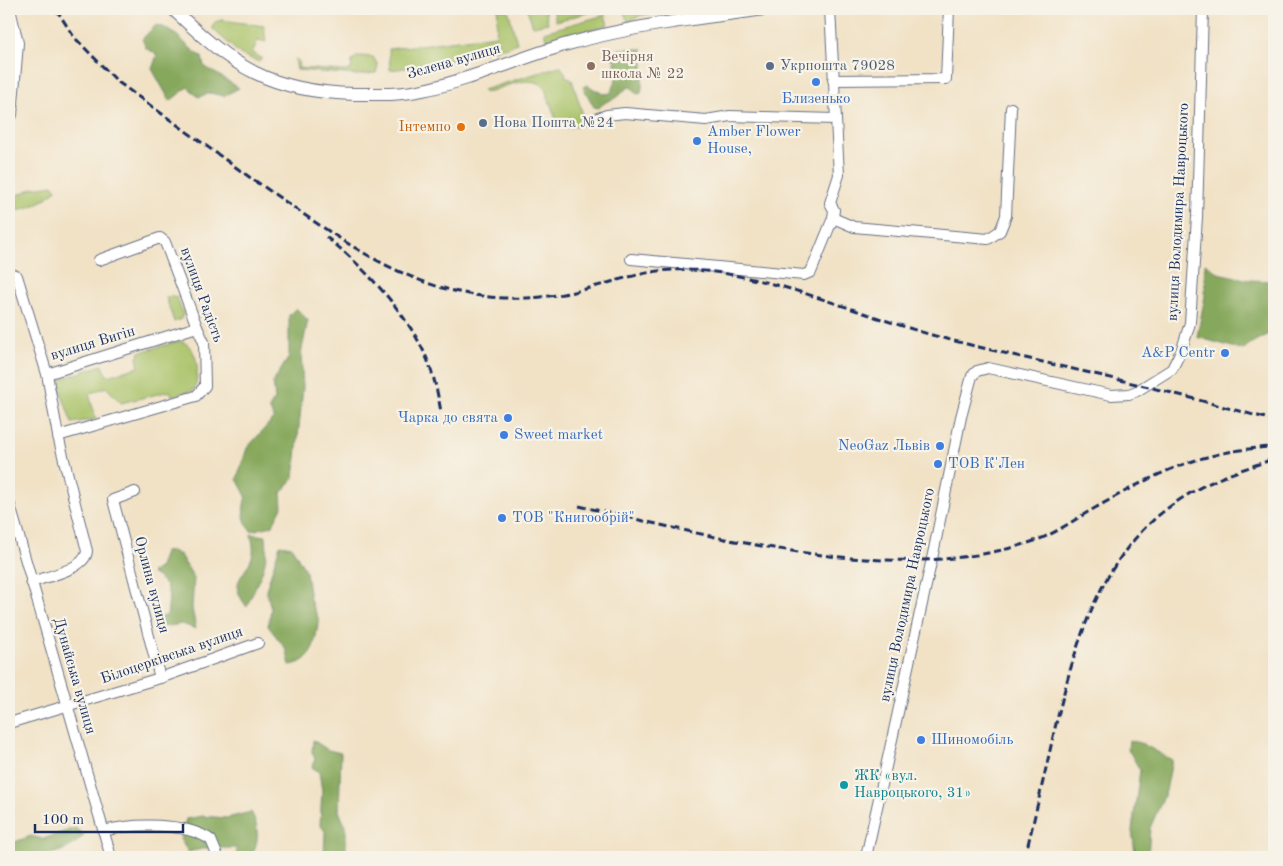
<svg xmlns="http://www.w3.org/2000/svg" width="1283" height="866" font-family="'Old Standard TT',serif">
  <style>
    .green { fill: #a9c268; stroke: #627863 }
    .forest { fill: #86a85c; stroke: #506c5d }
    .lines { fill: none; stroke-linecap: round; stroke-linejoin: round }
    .minor-casing { stroke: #666e82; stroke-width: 12 }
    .major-casing { stroke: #666e82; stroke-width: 14 }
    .minor { stroke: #fff; stroke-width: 10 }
    .major { stroke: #fff; stroke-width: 12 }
    .rail { stroke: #1b2f5e; stroke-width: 3; stroke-dasharray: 8 4; stroke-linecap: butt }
    .education-dot { fill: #8d6e63; stroke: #f7f3e8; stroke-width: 2 }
    .service-dot { fill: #5c6f8a; stroke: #f7f3e8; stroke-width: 2 }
    .shop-dot { fill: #3f7fe0; stroke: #f7f3e8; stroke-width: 2 }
    .food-dot { fill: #e8710a; stroke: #f7f3e8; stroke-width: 2 }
    .culture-dot { fill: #0f9aa8; stroke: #f7f3e8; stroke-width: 2 }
    .labels { text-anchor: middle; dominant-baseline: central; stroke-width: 4.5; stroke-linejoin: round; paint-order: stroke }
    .education-label { font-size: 15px; fill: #785e54; stroke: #f7f3e8; text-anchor: start }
    .street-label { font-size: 15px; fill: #1b2f5e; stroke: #f7f3e8 }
    .service-label { font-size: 15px; fill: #4e5e75; stroke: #f7f3e8; text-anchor: start }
    .shop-label { font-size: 15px; fill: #366cbe; stroke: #f7f3e8; text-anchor: start }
    .food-label { font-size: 15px; fill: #c56008; stroke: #f7f3e8; text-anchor: end }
    .culture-label { font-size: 15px; fill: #0d838f; stroke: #f7f3e8; text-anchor: start }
  </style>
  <rect width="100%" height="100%" fill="#f7f3e8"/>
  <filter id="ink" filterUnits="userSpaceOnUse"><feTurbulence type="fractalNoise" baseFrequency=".02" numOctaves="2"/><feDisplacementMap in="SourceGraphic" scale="10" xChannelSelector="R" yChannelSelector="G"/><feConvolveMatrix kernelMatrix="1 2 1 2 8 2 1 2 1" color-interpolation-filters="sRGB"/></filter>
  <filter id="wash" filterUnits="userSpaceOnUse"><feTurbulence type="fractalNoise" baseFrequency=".0096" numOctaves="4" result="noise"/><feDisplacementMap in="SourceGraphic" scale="20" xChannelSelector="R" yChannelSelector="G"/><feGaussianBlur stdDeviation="1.12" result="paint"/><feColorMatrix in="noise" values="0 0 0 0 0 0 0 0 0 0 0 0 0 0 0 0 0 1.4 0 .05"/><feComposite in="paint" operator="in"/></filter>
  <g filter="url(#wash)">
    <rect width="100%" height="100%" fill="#f1e2c6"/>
    <g class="green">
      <path d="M498,9H508L517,43L508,47L468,54L444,63L390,70L389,49L496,35Z"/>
      <path d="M527,9H545L548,23L533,26Z"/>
      <path d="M553,9H602L556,21Z"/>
      <path d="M627,9H668V13L641,15L628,22L623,10Z"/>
      <path d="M605,15L608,25L547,42L544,32Z"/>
      <path d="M222,20L264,26L266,42L258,40L252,53L262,58L259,62L240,54L212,28L215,22Z"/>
      <path d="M358,56L373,57L378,65L376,73L357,75L297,70L295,59L299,61L298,68L344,71L351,70L352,61Z"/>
      <path d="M560,66L566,74L565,76L572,80L583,115L577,126L562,128L558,125L544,86C527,74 503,88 485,93L483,90Z"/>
      <path d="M53,185L56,189C49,200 10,222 9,199L33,188Z"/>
      <path d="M171,296L177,298L183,314L181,319L174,322L166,297Z"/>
      <path d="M180,341C199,346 200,374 194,390L172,396L170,391L121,403L106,387L89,394L96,419L72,423L60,389H54L53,382L102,365L107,376L139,367L137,358L140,352Z"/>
    </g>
    <g class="forest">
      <path d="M156,25C178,30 183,45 202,57L204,66L239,88L224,96L210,93L198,97L188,87L170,101L152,69L157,55L146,48L142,39Z"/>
      <path d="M620,49H642C644,55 643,84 641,93L637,94L631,87C624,88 623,93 617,97C609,101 605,101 599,108L594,107L583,87L587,85L603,94L611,93L616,80L615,60L610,57L611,53Z"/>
      <path d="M1205,263L1218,273L1249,280L1274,281V330C1263,340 1256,337 1243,350L1197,337L1205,296Z"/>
      <path d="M296,308L308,320L301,354L303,387L294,478L281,493L282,507L272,526L251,531C242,518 242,511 246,496L237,479L247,448L274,418L269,408L275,399L273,382L289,357V315Z"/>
      <path d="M251,534L266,536C270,567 256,581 247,607C226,580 246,578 253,554C254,548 252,541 251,534Z"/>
      <path d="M280,545L292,547L306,572L310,600L319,620C315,641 314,662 290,665L286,649L268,626L271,609L266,590Z"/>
      <path d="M172,551L180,555L194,578L192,608L196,629L182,624L155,628L157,619L167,615C170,593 171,585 151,573L160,567L165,552Z"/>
      <path d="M313,740L328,750L341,753L339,811L346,828V857H324L325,831L320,825L322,791L319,772L312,767L315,759L312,752Z"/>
      <path d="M1129,740L1143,744L1172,760L1166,791L1150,828L1148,857L1135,852L1132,831L1140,770L1128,749Z"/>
      <path d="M251,812C259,825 260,844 250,857H237L236,848H207L188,852L180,839L186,819L202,816L227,818Z"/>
      <path d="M75,828L84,835C66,857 34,857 9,857V844L31,836L43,839Z"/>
    </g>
  </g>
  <g filter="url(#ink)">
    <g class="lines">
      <defs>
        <g id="minor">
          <path d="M10,9L18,43L12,115"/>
          <path d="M833,80L946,79L949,9"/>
          <path d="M592,120L607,115L625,113L706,120L730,116L835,119"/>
          <path d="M833,218L854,227L988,239L1000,231L1006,216L1011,108"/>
          <path d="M631,259L804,275L811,272L833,218L834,210L830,203L839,175L830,9"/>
          <path d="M9,273L17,276L47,374L58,436L87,551C86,569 46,577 31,582"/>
          <path d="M47,374L197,327"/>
          <path d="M58,436L196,396L205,386L204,342L197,327L165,242L160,238L99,260"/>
          <path d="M135,492L113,500L160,678"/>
          <path d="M9,502L111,857"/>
          <path d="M9,723L160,678L258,643"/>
          <path d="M103,831C134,823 185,822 211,840L218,857"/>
          <path d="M866,857L933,554L961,417L972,376L977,371L988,368L1111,395L1129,394L1137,391L1172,369L1182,349L1190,323L1197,217L1203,9"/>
        </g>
        <path id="major" d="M173,9C233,67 270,92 355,94C378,94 401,95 423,90C471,80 517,59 564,45C630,26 697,18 765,9"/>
      </defs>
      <use href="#minor" class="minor-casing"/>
      <use href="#major" class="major-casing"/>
      <use href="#minor" class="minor"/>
      <use href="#major" class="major"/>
      <g class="rail">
        <path d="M56,9L74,37L118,82L259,184"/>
        <path d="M254,180C354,248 434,316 563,294C593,289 622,277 652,272C674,268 700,270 722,273C796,285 867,317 939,337C1012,356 1086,371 1160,390C1198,399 1236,411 1274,420"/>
        <path d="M326,237C360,263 401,307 421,346C432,367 437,389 441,412"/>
        <path d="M579,506C716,537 890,587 1028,543C1053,536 1073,520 1095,508C1157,473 1201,450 1274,447"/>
        <path d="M1025,857C1035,815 1045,774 1054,732C1076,642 1100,549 1184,497C1212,479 1243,469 1274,459"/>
      </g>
    </g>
  </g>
  <circle class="education-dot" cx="591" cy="66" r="5"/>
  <g class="service-dot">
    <circle cx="770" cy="66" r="5"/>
    <circle cx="483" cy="123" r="5"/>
  </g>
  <g class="shop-dot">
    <circle cx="816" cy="82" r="5"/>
    <circle cx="697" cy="141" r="5"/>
    <circle cx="1225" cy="353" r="5"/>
    <circle cx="508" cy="418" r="5"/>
    <circle cx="504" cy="435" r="5"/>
    <circle cx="940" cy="446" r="5"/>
    <circle cx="938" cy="464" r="5"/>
    <circle cx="502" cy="518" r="5"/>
    <circle cx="921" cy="740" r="5"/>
  </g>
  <circle class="food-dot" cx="461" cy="127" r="5"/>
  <circle class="culture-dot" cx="844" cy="785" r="5"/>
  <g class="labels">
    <g class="education-label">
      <text x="601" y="57">Вечірня<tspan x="601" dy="17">школа № 22</tspan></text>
    </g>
    <g class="street-label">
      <text transform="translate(454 62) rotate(-16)">Зелена вулиця</text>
      <text transform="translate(1179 212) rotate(-87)">вулиця Володимира Навроцького</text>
      <text transform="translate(201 295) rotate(70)">вулиця Радість</text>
      <text transform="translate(93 344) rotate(-17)">вулиця Вигін</text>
      <text transform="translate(151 585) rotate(75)">Орлина вулиця</text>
      <text transform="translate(908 595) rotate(-78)">вулиця Володимира Навроцького</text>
      <text transform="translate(172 656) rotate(-19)">Білоцерківська вулиця</text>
      <text transform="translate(74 676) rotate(74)">Дунайська вулиця</text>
    </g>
    <g class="service-label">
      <text x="780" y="66">Укрпошта 79028</text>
      <text x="493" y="123">Нова Пошта №24</text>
    </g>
    <g class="shop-label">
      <text x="816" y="99" text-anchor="middle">Близенько</text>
      <text x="707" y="132">Amber Flower<tspan x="707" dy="17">House,</tspan></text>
      <text x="1215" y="353" text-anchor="end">A&amp;P Centr</text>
      <text x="498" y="418" text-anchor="end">Чарка до свята</text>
      <text x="514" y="435">Sweet market</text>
      <text x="930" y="446" text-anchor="end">NeoGaz Львів</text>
      <text x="948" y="464">ТОВ К'Лен</text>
      <text x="512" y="518">ТОВ "Книгообрiй"</text>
      <text x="931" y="740">Шиномобіль</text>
    </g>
    <g class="food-label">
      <text x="451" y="127">Інтемпо</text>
    </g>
    <g class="culture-label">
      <text x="854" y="776">ЖК «вул.<tspan x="854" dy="17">Навроцького, 31»</tspan></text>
    </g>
  </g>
  <rect width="1283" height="866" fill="none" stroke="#f7f3e8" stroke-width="30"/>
  <path d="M35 824v8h148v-8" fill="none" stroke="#1b2f5e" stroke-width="2.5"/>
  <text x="42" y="824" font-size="15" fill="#1b2f5e" stroke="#f7f3e8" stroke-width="4" paint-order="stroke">100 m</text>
</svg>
